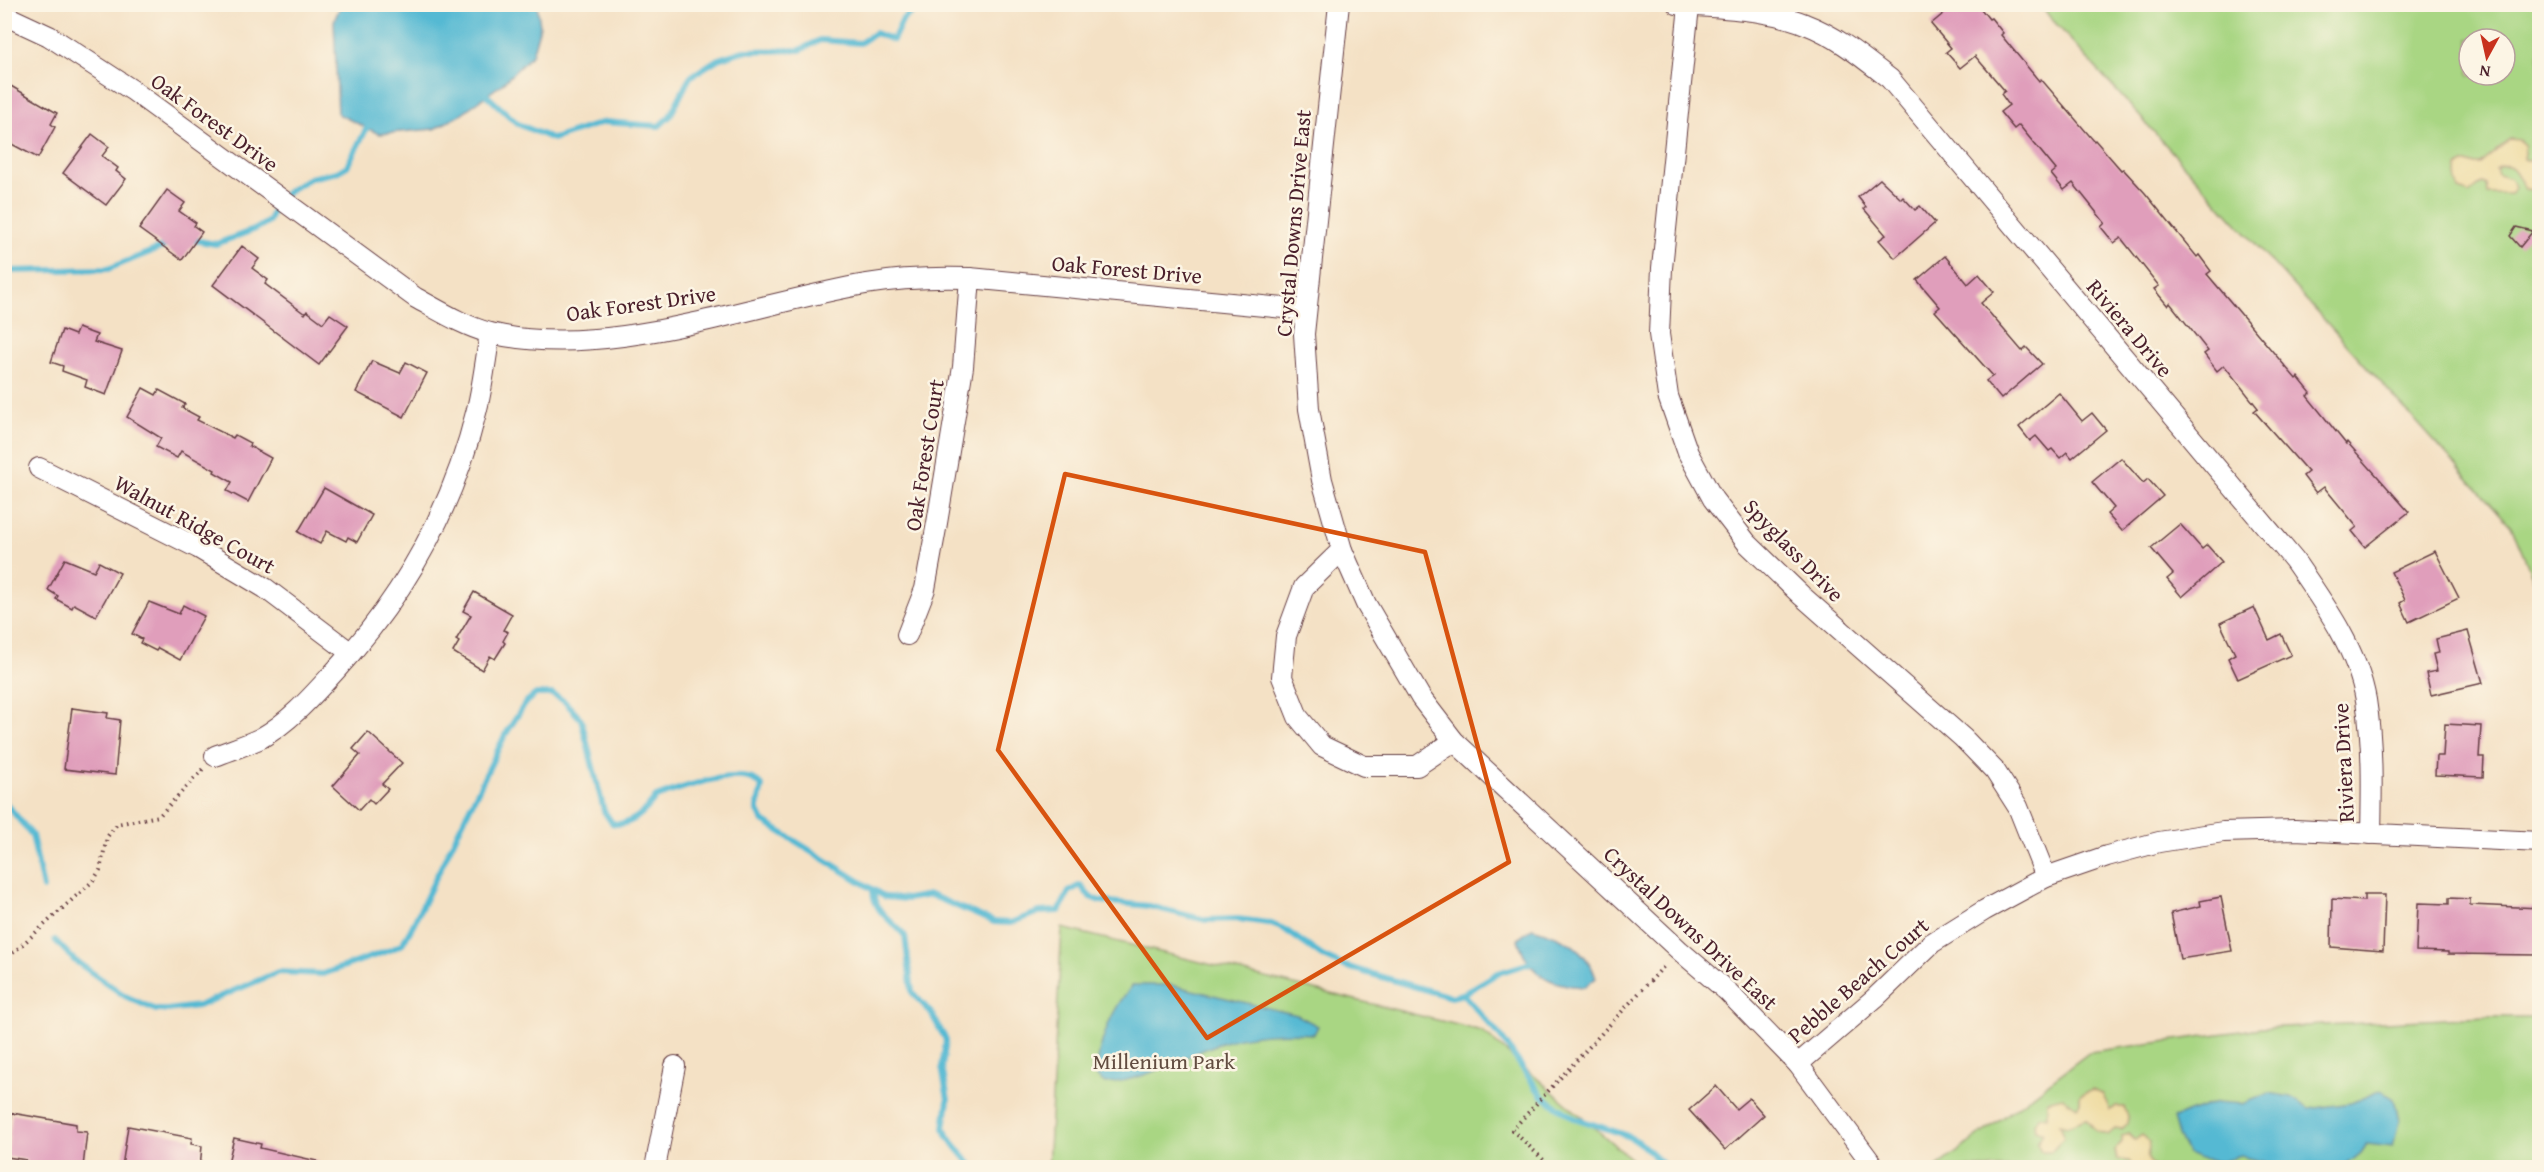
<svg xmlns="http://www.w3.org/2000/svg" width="2544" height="1172" font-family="'Gentium Book Plus',serif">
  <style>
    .green { fill: #a9d683; stroke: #7a7a57; stroke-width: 1.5; fill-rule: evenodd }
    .sand { fill: #eeda9e; stroke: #9c7c64; stroke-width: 1.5 }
    .water { fill: #55b9d3; stroke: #506c7f; stroke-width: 1.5 }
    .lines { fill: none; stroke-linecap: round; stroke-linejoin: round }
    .stream { stroke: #55b9d3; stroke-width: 6 }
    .building { fill: #e09ebb }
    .minor-casing { stroke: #643c42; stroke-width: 22 }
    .path { stroke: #643c42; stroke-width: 4; stroke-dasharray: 1.5 4.5; stroke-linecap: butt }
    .minor { stroke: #fff; stroke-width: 20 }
    .marked { fill: none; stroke: #d8530f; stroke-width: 4.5; stroke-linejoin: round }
    .labels { text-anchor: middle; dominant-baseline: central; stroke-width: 5; stroke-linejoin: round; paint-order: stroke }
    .street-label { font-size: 22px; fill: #4a1f2b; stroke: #fcf5e5 }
    .park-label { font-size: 22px; fill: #624d41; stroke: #fcf5e5 }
  </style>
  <rect width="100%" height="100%" fill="#fcf5e5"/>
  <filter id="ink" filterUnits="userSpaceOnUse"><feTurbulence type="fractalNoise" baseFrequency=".0167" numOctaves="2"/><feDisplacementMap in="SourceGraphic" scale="12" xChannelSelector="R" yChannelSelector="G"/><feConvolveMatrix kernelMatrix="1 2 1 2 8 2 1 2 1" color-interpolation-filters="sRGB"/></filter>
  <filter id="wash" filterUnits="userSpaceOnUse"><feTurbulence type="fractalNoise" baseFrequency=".008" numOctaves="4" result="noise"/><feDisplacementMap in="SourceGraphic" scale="24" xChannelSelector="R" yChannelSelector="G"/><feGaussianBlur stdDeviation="1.35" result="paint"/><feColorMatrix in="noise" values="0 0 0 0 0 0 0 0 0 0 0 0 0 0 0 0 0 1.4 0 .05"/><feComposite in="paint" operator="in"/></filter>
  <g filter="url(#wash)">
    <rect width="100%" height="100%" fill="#f4e1c5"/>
    <g class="green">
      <path d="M2039,5H2539V592L2511,526ZM2469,39H2505V75H2469Z"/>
      <path d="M1062,928L1482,1031L1640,1167L1048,1168Z"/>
      <path d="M2486,1017H2539V1167L1936,1168L2090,1052L2262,1028Z"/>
    </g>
    <g class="sand">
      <path d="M2510,139L2519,140L2525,146L2523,159L2539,163V184L2533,190L2525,189C2518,179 2514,157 2496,169L2498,175L2511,179L2515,187L2510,194H2487L2486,185L2482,183L2469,194L2459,190L2456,181L2458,168L2463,164H2480Z"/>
      <path d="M2093,1089L2102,1093L2110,1110L2116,1107H2124L2128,1116L2127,1124L2122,1129L2116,1128L2108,1135L2096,1131L2086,1119L2067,1126L2059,1124L2064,1138L2052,1151H2041L2037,1143L2043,1133L2035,1130L2034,1123L2040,1116L2047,1117V1101L2062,1097L2077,1107L2080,1103V1095Z"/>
      <path d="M2129,1133L2135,1140L2142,1135L2150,1142L2147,1158L2154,1167H2133L2129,1161L2117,1160L2115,1150L2122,1142V1136Z"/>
    </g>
    <g class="water">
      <path d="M537,4L540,26L532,55L502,84L458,116L434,129L379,134L338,114L334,21L341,5Z"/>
      <path d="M1532,928C1561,936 1586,947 1596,978L1585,987C1550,985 1529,976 1518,939Z"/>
      <path d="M1133,985H1171L1297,1015L1318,1026L1314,1034C1281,1032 1250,1033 1218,1044C1180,1058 1146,1081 1105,1083L1096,1076C1098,1044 1111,1009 1133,985Z"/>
      <path d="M2381,1090L2394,1099L2399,1121L2393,1147L2367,1144L2361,1153L2344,1167H2284L2240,1156L2221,1162L2200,1159L2188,1154L2178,1136L2173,1118L2216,1102L2243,1104L2269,1093L2291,1097L2309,1109L2351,1103Z"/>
    </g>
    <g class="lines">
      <g class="stream">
        <path d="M482,91L518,124L553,139L604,122L659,126L670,116L690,77L718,59L743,51L800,50L820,40L860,43L875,33L893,40L903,19L916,9L936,4"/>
        <path d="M188,239L216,244L256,229L269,221L276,202L290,190L310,178L337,172L347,166L371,120"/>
        <path d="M4,271L108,269L170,244"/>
        <path d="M4,801L32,835L43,888"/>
        <path d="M873,890C874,914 893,920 905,936L912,992L931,1013L946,1040L942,1067L948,1100L944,1128L948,1137L974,1168"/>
        <path d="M55,940L74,960L125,996L156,1010H167L198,1006L278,972L323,974L393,949L402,944L410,931L504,737L526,702L536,694H552L564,701L581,719L604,811L612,823C630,828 647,810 656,797C679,789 744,763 762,786L757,809L763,821L885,897L907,899L930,895L994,922L1010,923L1039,912L1059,911L1069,892L1080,885L1090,897L1100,901L1149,906L1206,920L1238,919L1268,923L1284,929L1322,956L1344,966L1451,997L1463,994L1498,973L1530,963"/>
        <path d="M1463,994L1501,1037L1542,1096L1574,1118L1623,1134L1639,1142L1667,1168"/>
      </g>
    </g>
    <g id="blocks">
      <g class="building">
        <path d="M1955,4H1977L1989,19L1991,18L2003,33L2001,35L2039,81L2041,79L2094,141L2095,140L2121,170L2123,169L2145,193L2197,257L2199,255L2211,271L2207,274L2296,379L2298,377L2311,393L2307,396L2346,444L2347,442L2409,512L2365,547L2352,531L2357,527L2324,487L2316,493L2303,476L2308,472L2254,411L2258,408L2224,365L2217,371L2204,354L2208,351L2170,303L2168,306L2154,289L2159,286L2121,238L2114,243L2101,227L2105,223L2073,183L2064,190L2051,174L2056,170L2019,125L2014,129L2000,112L2009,105L2001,94L2005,91L1975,56L1960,68L1946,52L1951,48L1931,24Z"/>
        <path d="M4,82L57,113L51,124L55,127L38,158L4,140Z"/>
        <path d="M92,134L109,147L102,156L118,168L116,171L126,179L106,205L63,173Z"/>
        <path d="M1880,179L1901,199L1903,197L1915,210L1920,206L1935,223L1895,258L1879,240L1886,235L1864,209L1866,207L1858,197Z"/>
        <path d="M167,190L185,203L179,211L196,223L194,226L202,232L182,260L139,229Z"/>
        <path d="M2516,227L2533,231L2520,247L2510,236Z"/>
        <path d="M242,246L259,259L252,268L268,280L265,284L305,314L307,311L323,323L330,314L348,326L319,365L213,285Z"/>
        <path d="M1945,256L1968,284L1979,274L1994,292L1981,303L2022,351L2026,347L2042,364L2001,399L1986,381L1993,376L1935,311L1940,307L1917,280Z"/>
        <path d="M78,328L97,335L94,342L122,351L106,395L85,387L87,380L62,371L63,366L51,362L62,330L75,335Z"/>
        <path d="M372,361L400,373L406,362L427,373L404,417L356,392Z"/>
        <path d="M143,388L156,395L159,390L185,404L182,408L199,417L197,420L233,438L235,435L250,443L249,446L271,458L248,502L227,491L232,482L214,472L215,470L181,451L177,458L156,447L161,438L127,417Z"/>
        <path d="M2059,393L2082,421L2092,413L2106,430L2072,458L2067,452L2060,458L2052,449L2049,451L2036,436L2030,441L2019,427Z"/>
        <path d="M2121,458L2143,483L2148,479L2163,496L2122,531L2107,514L2114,508L2092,482Z"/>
        <path d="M324,488L372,515L357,542L348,537L346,541L327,531L320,544L298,532Z"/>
        <path d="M2180,524L2202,549L2207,545L2222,562L2182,597L2167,579L2173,574L2151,548Z"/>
        <path d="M2435,551L2459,598L2409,622L2400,603L2405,600L2391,572Z"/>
        <path d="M65,559L94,571L99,562L120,573L96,616L74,604L72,608L56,599L58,596L48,590Z"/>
        <path d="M474,592L512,614L503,630L508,632L503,641L505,643L495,659L490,656L482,670L453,652L459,642L456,640L471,615L463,611Z"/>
        <path d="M149,602L179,614L183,605L204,616L180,660L158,648L156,651L140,643L142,639L132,634Z"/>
        <path d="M2254,607L2269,640L2281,634L2291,655L2238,679L2228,658L2235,654L2220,623Z"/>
        <path d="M2468,631L2483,683L2431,695L2426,673L2437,671L2433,654L2439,653L2436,639Z"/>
        <path d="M72,708L108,713L107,718L120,720L115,775L64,769Z"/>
        <path d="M2445,724L2481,726L2479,757H2484L2483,777L2435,775L2436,756H2443Z"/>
        <path d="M368,732L402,763L382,784L388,789L374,804L369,799L359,810L333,786L360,755L353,749Z"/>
        <path d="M2364,895H2385L2383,951L2331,947L2332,899L2364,901Z"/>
        <path d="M2221,897L2232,951L2180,959L2171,913L2201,906L2200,901Z"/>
        <path d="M2449,898L2470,899V905L2540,908V955L2448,954V952L2416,951L2418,903L2449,904Z"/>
        <path d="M1716,1086L1736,1109L1749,1098L1764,1115L1725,1150L1689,1110Z"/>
        <path d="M12,1113L76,1124V1131L87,1132L83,1167H25L26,1160L7,1157Z"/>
        <path d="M128,1126L192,1138L191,1144L202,1146L200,1167H122Z"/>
        <path d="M234,1138L261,1144L260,1148L317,1161L316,1167H227Z"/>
      </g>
    </g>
  </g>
  <g filter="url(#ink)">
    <use href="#blocks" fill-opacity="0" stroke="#643c42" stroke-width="1.5"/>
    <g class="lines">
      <defs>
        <g id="minor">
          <path d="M1339,4L1304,334L1309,409L1322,480L1342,550L1366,604L1421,698L1454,741L1679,950L1728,992L1798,1064L1875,1168"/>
          <path d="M1677,4C1719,9 1766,8 1805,24C1837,36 1863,58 1890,79L2294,560C2323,602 2357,648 2366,700C2373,744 2372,789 2371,834"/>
          <path d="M1689,6L1662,268L1659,334L1668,396L1688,453L1713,499L1747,543L1802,596L1963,738L1995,771L2018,807L2046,877"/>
          <path d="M4,15L49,36L132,90L416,298C440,311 464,326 490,333C609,361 749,304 866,284C900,278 935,277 970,278L1305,310"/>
          <path d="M39,468L198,548L265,588L351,653"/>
          <path d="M1342,550L1304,587L1286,636L1282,677L1298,717L1322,746L1364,766H1417L1454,741"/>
          <path d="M907,635L925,589L937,523L963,367L970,278"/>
          <path d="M215,756C230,750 247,745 261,738C290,722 314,694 336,670C404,596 453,508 477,409C483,384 486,358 490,333"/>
          <path d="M1798,1064L1875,998L1932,943L1985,910L2046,877L2107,856L2159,842L2223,832L2295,830L2540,842"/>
          <path d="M655,1168L675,1066"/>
        </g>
      </defs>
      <use href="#minor" class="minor-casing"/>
      <g class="path">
        <path d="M4,961L93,881L100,870L107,837L117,824L159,816L204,768"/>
        <path d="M1552,1168L1512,1130L1666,964"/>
      </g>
      <use href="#minor" class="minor"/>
    </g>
  </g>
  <path class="marked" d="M1065,474L1425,552L1509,862L1207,1038L998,750Z"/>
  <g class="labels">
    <g class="street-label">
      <text transform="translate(215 122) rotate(36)">Oak Forest Drive</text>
      <text transform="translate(1293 223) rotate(-85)">Crystal Downs Drive East</text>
      <text transform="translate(1127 269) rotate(5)">Oak Forest Drive</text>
      <text transform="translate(641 303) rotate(-8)">Oak Forest Drive</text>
      <text transform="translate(2130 328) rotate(50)">Riviera Drive</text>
      <text transform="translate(924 455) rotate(-81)">Oak Forest Court</text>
      <text transform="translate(195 524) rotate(29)">Walnut Ridge Court</text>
      <text transform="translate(1794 550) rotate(46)">Spyglass Drive</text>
      <text transform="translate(2343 763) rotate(-93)">Riviera Drive</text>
      <text transform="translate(1691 928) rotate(43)">Crystal Downs Drive East</text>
      <text transform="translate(1858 980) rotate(-41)">Pebble Beach Court</text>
    </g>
    <g class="park-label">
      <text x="1164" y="1061">Millenium Park</text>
    </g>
  </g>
  <rect width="2544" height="1172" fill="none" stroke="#fcf5e5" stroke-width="24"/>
  <g transform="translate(2487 57) rotate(188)"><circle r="28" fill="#fcf5e5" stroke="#b59f9b" stroke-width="1.5"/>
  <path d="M0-4.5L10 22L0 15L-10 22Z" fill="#c8321e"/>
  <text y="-9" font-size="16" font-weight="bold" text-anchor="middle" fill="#4a1f2b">N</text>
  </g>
</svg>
